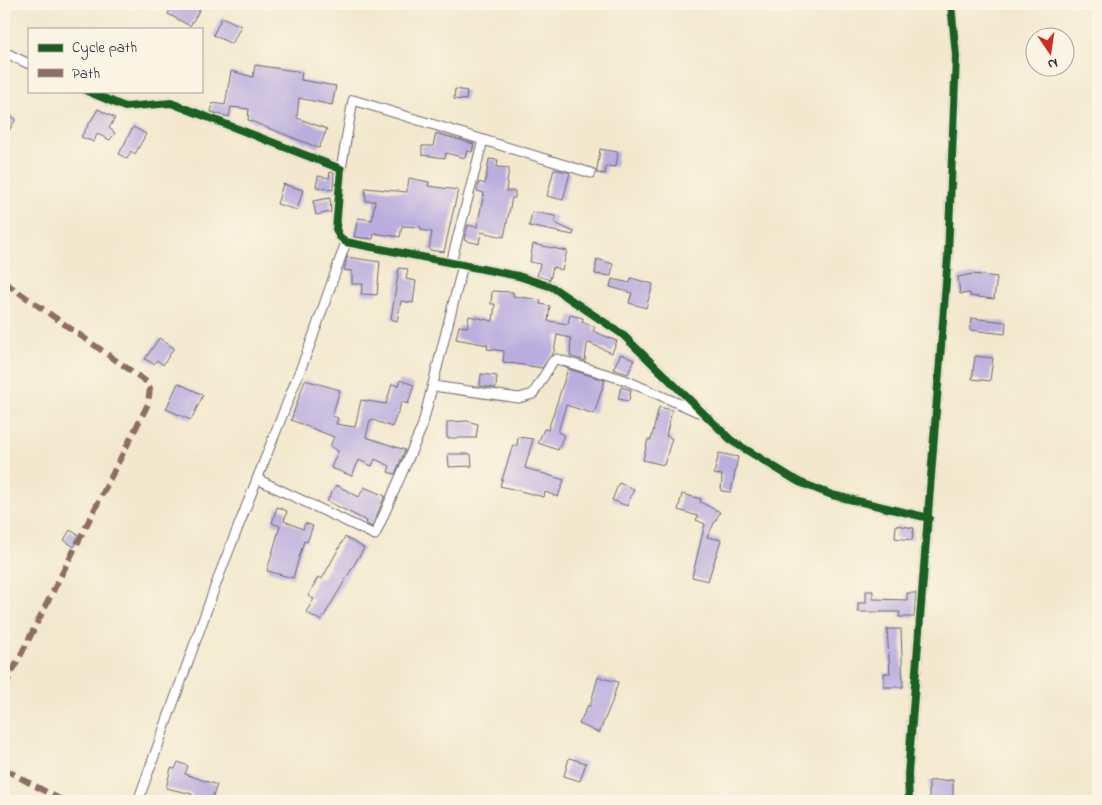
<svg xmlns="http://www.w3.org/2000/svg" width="1102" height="805" font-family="'Indie Flower',sans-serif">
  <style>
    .building { fill: #baaede }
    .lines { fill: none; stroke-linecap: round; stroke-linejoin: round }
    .street-casing { stroke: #6b676e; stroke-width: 11 }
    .street { stroke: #fff; stroke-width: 9 }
    .quiet { stroke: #8d6e63; stroke-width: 6; stroke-dasharray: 12 6; stroke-linecap: butt }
    .cycleway-casing { stroke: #fcf5e5; stroke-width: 11 }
    .cycleway { stroke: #1b5e20; stroke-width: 8 }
  </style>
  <rect width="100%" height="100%" fill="#fcf5e5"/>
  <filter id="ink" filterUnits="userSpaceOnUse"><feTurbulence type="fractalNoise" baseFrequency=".02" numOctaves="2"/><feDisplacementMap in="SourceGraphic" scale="10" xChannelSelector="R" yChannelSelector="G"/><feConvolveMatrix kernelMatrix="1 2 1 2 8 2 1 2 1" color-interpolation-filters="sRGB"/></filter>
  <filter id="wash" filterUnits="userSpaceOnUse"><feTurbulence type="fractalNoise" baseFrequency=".0096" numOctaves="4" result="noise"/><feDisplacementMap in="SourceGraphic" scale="20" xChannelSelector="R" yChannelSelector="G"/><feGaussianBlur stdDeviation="1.12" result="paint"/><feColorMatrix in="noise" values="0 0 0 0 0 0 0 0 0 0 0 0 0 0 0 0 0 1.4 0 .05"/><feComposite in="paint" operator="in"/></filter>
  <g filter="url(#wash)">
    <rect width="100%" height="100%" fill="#f3e8cd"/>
    <g id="blocks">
      <g class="building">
        <path d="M173,4H203L190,26L168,14Z"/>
        <path d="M222,17L241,26L232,44L213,35Z"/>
        <path d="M255,65L302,72L301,80L336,86L332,105L299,98L297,118L327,129L319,148L248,120L249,109L231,107L229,117L211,112L213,103L225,105L231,71L253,77Z"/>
        <path d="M455,89L467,91L466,100L454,99Z"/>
        <path d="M98,109L115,118L109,128L115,133L110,140L97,134L94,142L81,137Z"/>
        <path d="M8,114L16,119L4,139V122Z"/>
        <path d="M133,127L146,134L135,154L131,151L127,159L119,154Z"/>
        <path d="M436,133L474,144L472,152L467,151L465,158L446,153L445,158L422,155V146H433Z"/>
        <path d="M600,149L618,152L616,167L606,166L605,174L597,173V170Z"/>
        <path d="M489,159L498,160L497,167L509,168L506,191H515V198H512L504,237L481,232L479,244L464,240L468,225L477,227L484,193L477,191L479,182L485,184Z"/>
        <path d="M554,169L570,173L563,200L547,196Z"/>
        <path d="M330,172L334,173L333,190L316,187L318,176L329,178Z"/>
        <path d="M409,178L429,182L428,186L458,190L444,252L429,250L432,232L421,230V227L402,226L400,237L374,233L373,239L354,237L358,218L372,220L375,201H366L365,188L407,192Z"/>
        <path d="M283,184L303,190L297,210L277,204Z"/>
        <path d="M330,198L331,212L316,215L313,201Z"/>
        <path d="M532,212L556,216L555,223L574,232L573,235L529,226Z"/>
        <path d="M533,244L567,251L562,270L553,267L550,280L537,276L540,264L530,262Z"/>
        <path d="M347,257L380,262L377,295L361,294L363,284H352V271L344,270Z"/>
        <path d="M597,259L613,264L611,276L595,274Z"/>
        <path d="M399,268L408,269L406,279L416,281L413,303L401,301L397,321L391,319Z"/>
        <path d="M973,274L997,277L994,299L970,296V293L960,294L958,277Z"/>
        <path d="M631,278L653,284L646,308L629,303L632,293L610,287L612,279L630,283Z"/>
        <path d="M492,291L513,292V296L541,300L540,304L550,306L548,321L568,324L570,315L583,318L582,322L595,327L593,331L617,341L612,353L589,343L587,344L585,361L570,356L571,338L557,335L554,352L542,368L503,362L504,351L487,349L488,345L456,339L459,326L467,327L469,316L493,321L495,304H491Z"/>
        <path d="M971,318L1006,322L1005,334L970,330Z"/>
        <path d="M159,338L174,348L163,365L157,360L154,364L145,359Z"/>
        <path d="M621,354L634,360L628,374L613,369Z"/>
        <path d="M975,356L993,358L990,381L972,379Z"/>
        <path d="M568,369L605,380L594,414L566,405L558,432L564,435L558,450L538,443L544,429L548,430Z"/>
        <path d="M481,374L497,376L496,388L480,386Z"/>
        <path d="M305,380L340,390L332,416L338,418L336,424L355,427L361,400L386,404L392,384L398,386L400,380L414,385L408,404L402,402L392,427L373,420H370L366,437L405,450L395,474L388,472L390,466L375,459L372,466L359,460L352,476L331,468L338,451L330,446L334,437L291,420Z"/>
        <path d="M178,383L203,395L191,420L166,409Z"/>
        <path d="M621,387L631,390L629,401L618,399Z"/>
        <path d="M659,407L672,410L666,436L672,438L664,465L643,460L648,439L651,440Z"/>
        <path d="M467,421L478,424L476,438H447V422Z"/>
        <path d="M518,437L533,439L525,468L564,480L558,497L545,492L544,497L500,486L513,445L517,446Z"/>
        <path d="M719,453L738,457L731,492L721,491L722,475L714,474Z"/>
        <path d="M448,454H471L472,466L449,467Z"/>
        <path d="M619,483L634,489L627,506L612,500Z"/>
        <path d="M336,485L359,497L364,487L385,496L372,527L366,524L367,521L327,501Z"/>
        <path d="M682,494L701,499L700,502L720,512L707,537L721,540L708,581L692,577L705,524L696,520L698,516L678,510Z"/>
        <path d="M277,507L287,511L284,521L303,529L305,523L313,526L307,542L304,541L293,578L267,571L280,526L272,523Z"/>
        <path d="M896,525L914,528L912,540L895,538Z"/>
        <path d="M70,530L80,536L74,547L64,540Z"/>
        <path d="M345,537L364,548L321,621L306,612L314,599L308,596L318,577L322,579Z"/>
        <path d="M866,591H873V599L907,600V593H916L914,617H899L900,612H858V603H866Z"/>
        <path d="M887,629H901L903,687H884V673H890Z"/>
        <path d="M598,677L618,682L612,702L599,733L579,724L588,705L590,706Z"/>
        <path d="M569,758L586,763L580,781L564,776Z"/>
        <path d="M178,762L188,766L185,774L217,785L211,801H202L191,797L192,794L166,788L171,768L175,769Z"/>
        <path d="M953,780V801H929V781Z"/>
      </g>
    </g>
  </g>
  <g filter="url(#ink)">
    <use href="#blocks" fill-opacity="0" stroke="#6b676e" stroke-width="1"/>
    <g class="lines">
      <defs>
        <g id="street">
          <path d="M4,52L29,64"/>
          <path d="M87,91L125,107L171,103L341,169L336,229L339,236L346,242L518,276L552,287L622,334L732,441L799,482L832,495L929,518"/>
          <path d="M341,169L353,100L591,173"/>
          <path d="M451,263L483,140"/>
          <path d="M433,386L519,398L533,394L553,361L557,359L625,380L698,412"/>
          <path d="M257,479L375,535L422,427L463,265"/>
          <path d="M138,801L220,573L310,345L346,242"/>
          <path d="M909,801L908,774L948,256L956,56L951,4"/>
        </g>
      </defs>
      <use href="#street" class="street-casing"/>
      <use href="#street" class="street"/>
      <g class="quiet">
        <path d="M4,282L147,382L150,388L148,404L4,688"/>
        <path d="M4,769L63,801"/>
      </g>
      <defs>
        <g id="cycleway">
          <path d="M87,91L125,107L171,103L341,169L336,229L339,236L346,242L518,276L552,287L622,334L732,441L799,482L832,495L929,518"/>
          <path d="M909,801L908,774L948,256L956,56L951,4"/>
        </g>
      </defs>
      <use href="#cycleway" class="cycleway-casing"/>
      <use href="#cycleway" class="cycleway"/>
    </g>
  </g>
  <rect width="1102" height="805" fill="none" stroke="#fcf5e5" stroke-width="20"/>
  <rect x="28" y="28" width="175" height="65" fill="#fcf5e5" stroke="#a5a1a1"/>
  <rect x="38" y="44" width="25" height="8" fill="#1b5e20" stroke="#a5a1a1"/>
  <text x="72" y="52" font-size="15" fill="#22223b">Cycle path</text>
  <rect x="38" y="69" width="25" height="8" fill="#8d6e63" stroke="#a5a1a1"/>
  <text x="72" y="78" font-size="15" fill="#22223b">Path</text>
  <g transform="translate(1050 52) rotate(167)"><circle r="24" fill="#fcf5e5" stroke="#a5a1a1"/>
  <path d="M0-4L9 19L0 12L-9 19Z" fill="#c8321e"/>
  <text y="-8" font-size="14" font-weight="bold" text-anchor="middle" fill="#22223b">N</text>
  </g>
</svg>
